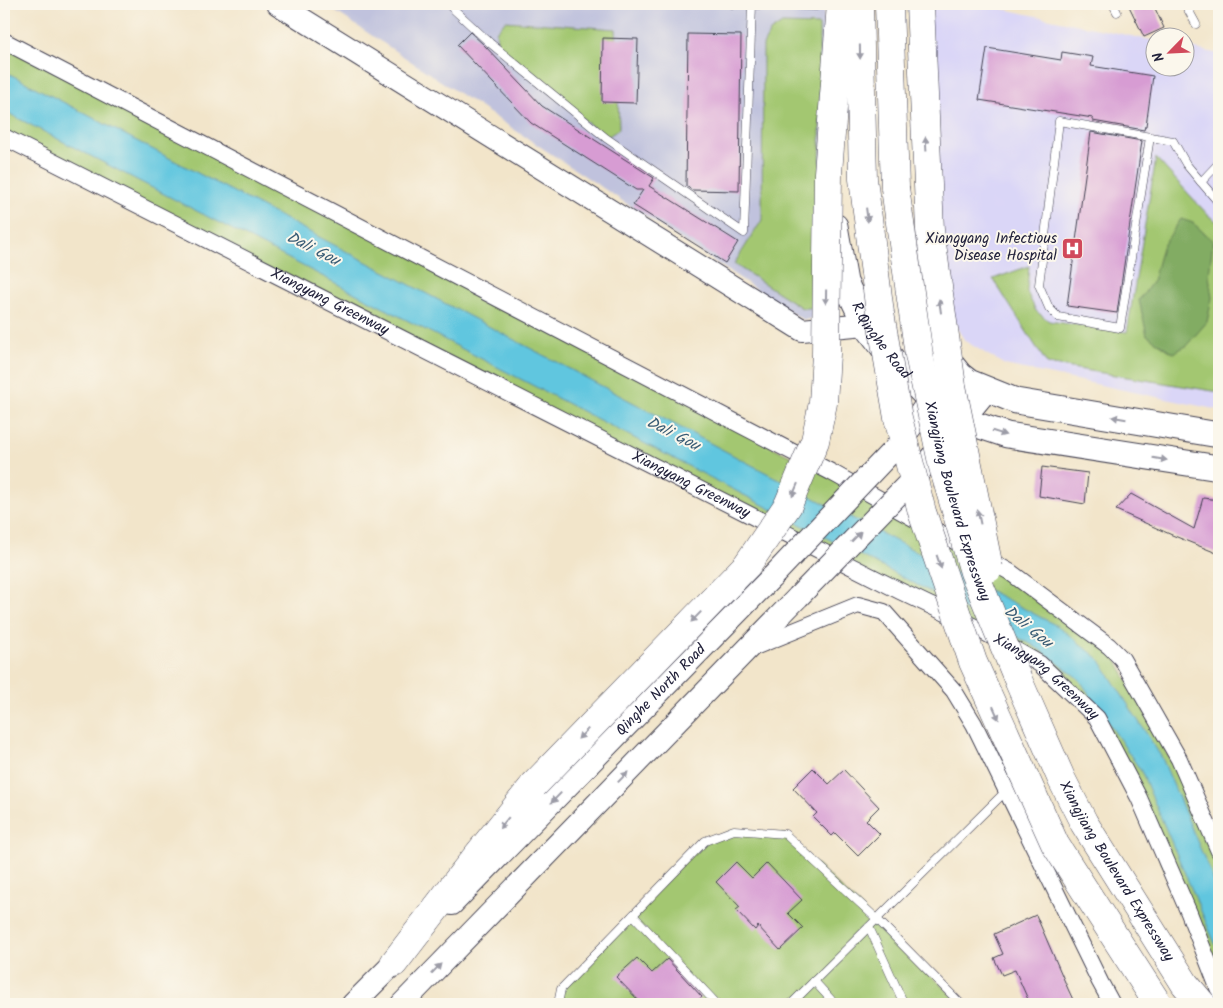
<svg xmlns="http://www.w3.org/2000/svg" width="1223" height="1008" font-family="Kalam,sans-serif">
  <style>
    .built { fill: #dad6f7 }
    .industrial { fill: #c0c2dd }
    .green { fill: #a3c771; stroke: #627456 }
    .forest { fill: #82ac63; stroke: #52674f }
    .water { fill: #61c6df; stroke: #42748d }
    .building { fill: #d79cd3 }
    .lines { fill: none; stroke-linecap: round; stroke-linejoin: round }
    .lane-casing { stroke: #413f50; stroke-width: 9 }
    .street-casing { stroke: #413f50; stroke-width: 18 }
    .secondary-casing { stroke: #413f50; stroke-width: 24 }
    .primary-casing { stroke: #413f50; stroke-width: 27 }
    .highway-casing { stroke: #413f50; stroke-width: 29 }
    .lane { stroke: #fff; stroke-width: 8 }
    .street { stroke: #fff; stroke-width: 16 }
    .secondary { stroke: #fff; stroke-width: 22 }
    .primary { stroke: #fff; stroke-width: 25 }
    .highway { stroke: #fff; stroke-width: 28 }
    .secondary-bridge-casing { stroke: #413f50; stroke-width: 24; stroke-linecap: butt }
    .highway-bridge-casing { stroke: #413f50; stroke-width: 29; stroke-linecap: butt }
    .secondary-bridge { stroke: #fff; stroke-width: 22 }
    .highway-bridge { stroke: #fff; stroke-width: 28 }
    .oneway { fill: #9c9ca7 }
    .labels { text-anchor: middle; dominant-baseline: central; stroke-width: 4; stroke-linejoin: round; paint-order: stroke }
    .poi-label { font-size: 15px; fill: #22223b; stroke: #fbf7ec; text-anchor: end }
    .street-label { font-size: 15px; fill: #22223b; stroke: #fbf7ec }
    .water-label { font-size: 16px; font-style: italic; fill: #385b74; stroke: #fbf7ec }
  </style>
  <rect width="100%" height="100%" fill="#fbf7ec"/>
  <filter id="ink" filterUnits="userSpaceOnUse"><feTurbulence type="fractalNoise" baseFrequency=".02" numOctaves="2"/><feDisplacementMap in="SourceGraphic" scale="10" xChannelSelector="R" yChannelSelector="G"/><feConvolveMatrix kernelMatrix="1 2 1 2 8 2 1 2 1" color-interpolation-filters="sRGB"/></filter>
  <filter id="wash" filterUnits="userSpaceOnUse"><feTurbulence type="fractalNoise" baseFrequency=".0096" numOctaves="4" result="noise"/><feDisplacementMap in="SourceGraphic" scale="20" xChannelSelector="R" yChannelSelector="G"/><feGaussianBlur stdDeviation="1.12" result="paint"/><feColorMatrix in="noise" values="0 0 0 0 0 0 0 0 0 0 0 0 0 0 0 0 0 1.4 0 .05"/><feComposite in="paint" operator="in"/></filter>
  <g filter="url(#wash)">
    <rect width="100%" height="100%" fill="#f2e5ca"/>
    <path class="built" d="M918,4H980L1155,41L1156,68H1186V47L1219,54V410L1005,365L965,341L935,291Z"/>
    <path class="industrial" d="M324,4H824L822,317L803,320Z"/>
    <g class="green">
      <path d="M505,21L616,29L619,129L606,138L498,49L496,32Z"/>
      <path d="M782,24L819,25L822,308H802L734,264L762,220L763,45L770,32Z"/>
      <path d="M4,42L1010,572L1109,646L1219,850V990L1097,718L1040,664L4,137Z"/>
      <path d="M1156,158L1209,216L1219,223V392L1047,364L993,279L1029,266L1027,292L1036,311L1049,321L1127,332Z"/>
      <path d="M734,830L785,834L961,1004H558L561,989L705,841Z"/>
    </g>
    <path class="forest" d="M1181,219L1193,223L1213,241L1209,275L1212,298L1207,322L1186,346L1173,353L1147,335L1139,300L1153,281L1162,247Z"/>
    <path class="water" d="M4,71L1059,627L1099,659L1162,758L1219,893V953L1141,771L1079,679L1042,651L1029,643L4,111Z"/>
    <g id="blocks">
      <g class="building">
        <path d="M1128,4H1153L1164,28L1144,37Z"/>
        <path d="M470,32L484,45L542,106L654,178L649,186L738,242L725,263L633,205L643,190H636L531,123L457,45Z"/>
        <path d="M688,34L741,35L739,191L692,190L686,186Z"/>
        <path d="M603,38L638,39L636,103L602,102Z"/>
        <path d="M987,48L1061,60L1062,52L1093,57L1091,66L1153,76L1146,126H1145L1144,130L1093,121V118L979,100Z"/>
        <path d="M1091,132L1142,141L1117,313L1067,306Z"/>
        <path d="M1042,467L1088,473L1085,504L1039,496Z"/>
        <path d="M1131,494L1194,529L1203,498L1219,500V554L1172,535L1116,510Z"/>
        <path d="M813,768L829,784L844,770L879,807L866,820L880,834L858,856L835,833L832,836L813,817L817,813L793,788Z"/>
        <path d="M736,862L752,878L767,863L802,900L788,913L803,928L780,950L758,926L755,930L736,910L740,907L716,882Z"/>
        <path d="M1036,915L1068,989L1075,1004H1030L1015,970L1002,975L994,958L1003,954L994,934Z"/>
        <path d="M637,958L652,973L667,959L702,997L694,1004H642L616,977Z"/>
      </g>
    </g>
  </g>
  <g filter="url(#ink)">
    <use href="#blocks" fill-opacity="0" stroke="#413f50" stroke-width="1"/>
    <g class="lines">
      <defs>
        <g id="lane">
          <path d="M448,4L490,43L606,138L744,233L752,4"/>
          <path d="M732,4L816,6V4"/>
          <path d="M1113,4L1117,12"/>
          <path d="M1185,4L1196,24"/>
          <path d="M1150,137L1120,328L1058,317L1049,308L1039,285L1059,121L1173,141L1186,164L1201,182L1219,163"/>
          <path d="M1201,182L1219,203"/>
          <path d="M633,915L717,1004"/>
          <path d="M869,927L904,1004"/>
          <path d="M814,981L835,1004"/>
          <path d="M558,1004L561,989L705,841L734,830L785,834L877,919L961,1004"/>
          <path d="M791,1004L1006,791"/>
        </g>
        <g id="street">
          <path d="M4,41L831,472L1010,572L1109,646L1122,659L1179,759L1219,851"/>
          <path id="s1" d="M4,137L900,591L977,628L1040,664L1097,718L1139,798L1189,913L1219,990"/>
          <path d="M752,648L858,605L884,612L954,691L974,724L1100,982L1112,1004"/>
        </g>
        <g id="secondary">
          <path d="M278,4L802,330L865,324"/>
          <path d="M896,447C910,429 924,410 934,390"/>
          <path d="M915,477L988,389"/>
          <path id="s2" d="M452,904L773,576"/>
          <path d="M353,1004L405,952"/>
          <path d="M402,1004L798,597"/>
        </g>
        <g id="primary">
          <path id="s3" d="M835,226L845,282L865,324L899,368L929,399L950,416L1007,435L1219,468"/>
          <path d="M913,308L922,328L960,375L969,382L1016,401L1219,435"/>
        </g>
        <g id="highway">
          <path d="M889,4L895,188"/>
          <path d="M394,963L464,872L534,785"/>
        </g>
      </defs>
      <use href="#lane" class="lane-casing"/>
      <use href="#street" class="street-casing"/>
      <use href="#secondary" class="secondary-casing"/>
      <use href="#primary" class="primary-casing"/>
      <use href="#highway" class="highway-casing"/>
      <use href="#lane" class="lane"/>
      <use href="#street" class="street"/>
      <use href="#secondary" class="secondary"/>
      <use href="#primary" class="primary"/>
      <use href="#highway" class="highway"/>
      <defs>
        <g id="secondary-bridge">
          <path d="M773,576L891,452"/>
          <path d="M798,597L915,477"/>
        </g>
        <g id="highway-bridge">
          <path d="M859,4L863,179L880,313L898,418L922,512L973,662L1055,844L1158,1004"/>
          <path d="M920,4L930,230L952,386L989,568"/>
          <path id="s4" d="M895,188L919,355L943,467L974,572L1019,682L1062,780L1084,823L1185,984L1202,1004"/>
          <path d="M534,785L747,565L788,505L815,441L823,403L826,354L828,173L841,4"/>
        </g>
      </defs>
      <use href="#secondary-bridge" class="secondary-bridge-casing"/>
      <use href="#highway-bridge" class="highway-bridge-casing"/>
      <use href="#secondary-bridge" class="secondary-bridge"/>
      <use href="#highway-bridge" class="highway-bridge"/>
    </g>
    <defs><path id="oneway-solid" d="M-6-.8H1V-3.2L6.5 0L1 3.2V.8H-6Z" transform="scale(1.25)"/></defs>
    <g class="oneway">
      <use href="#oneway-solid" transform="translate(860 52) rotate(89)"/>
      <use href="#oneway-solid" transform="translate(926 144) rotate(-93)"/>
      <use href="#oneway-solid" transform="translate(867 215) rotate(83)"/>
      <use href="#oneway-solid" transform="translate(826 297) rotate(91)"/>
      <use href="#oneway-solid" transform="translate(940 306) rotate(-98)"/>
      <use href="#oneway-solid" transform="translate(1119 418) rotate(-171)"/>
      <use href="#oneway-solid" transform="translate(999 433) rotate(18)"/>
      <use href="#oneway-solid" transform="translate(1160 459) rotate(9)"/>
      <use href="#oneway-solid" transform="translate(795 490) rotate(113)"/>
      <use href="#oneway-solid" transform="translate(979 517) rotate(-102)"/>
      <use href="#oneway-solid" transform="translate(856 537) rotate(-46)"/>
      <use href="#oneway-solid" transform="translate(939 562) rotate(71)"/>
      <use href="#oneway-solid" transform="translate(696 617) rotate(134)"/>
      <use href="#oneway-solid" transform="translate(996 713) rotate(66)"/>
      <use href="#oneway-solid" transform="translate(583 734) rotate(134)"/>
      <use href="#oneway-solid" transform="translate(623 777) rotate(-46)"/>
      <use href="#oneway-solid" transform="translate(556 798) rotate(134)"/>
      <use href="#oneway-solid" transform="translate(504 823) rotate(129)"/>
      <use href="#oneway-solid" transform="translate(436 969) rotate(-46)"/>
    </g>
  </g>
  <defs>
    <symbol id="hospital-square" viewBox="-11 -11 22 22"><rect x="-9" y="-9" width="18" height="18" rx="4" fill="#d1495b" stroke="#fbf7ec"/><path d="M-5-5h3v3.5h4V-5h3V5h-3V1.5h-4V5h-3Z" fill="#fff"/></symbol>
  </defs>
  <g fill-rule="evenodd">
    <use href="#hospital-square" x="1060" y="236" width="25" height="25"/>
  </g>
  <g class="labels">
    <g class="poi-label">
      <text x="1057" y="239">Xiangyang Infectious<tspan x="1057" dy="17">Disease Hospital</tspan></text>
    </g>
    <g class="street-label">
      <text stroke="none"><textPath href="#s1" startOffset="365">Xiangyang Greenway</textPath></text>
      <text stroke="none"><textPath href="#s3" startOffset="126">R.Qinghe Road</textPath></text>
      <text stroke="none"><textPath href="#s1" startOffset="770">Xiangyang Greenway</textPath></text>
      <text stroke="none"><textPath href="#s4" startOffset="320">Xiangjiang Boulevard Expressway</textPath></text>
      <text stroke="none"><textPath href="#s1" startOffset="1175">Xiangyang Greenway</textPath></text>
      <text stroke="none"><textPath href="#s2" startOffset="299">Qinghe North Road</textPath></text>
      <text stroke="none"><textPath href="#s4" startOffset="725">Xiangjiang Boulevard Expressway</textPath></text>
    </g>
    <g class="water-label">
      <text transform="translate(313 249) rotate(27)">Dali Gou</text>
      <text transform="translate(673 434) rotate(27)">Dali Gou</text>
      <text transform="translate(1028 627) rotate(39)">Dali Gou</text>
    </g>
  </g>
  <rect width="1223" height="1008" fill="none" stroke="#fbf7ec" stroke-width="20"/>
  <g transform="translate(1170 52) rotate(246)"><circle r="24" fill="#fbf7ec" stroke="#a4a2a5"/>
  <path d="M0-4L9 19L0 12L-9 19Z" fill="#d1495b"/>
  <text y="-8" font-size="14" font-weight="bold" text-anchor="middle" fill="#22223b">N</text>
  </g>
</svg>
